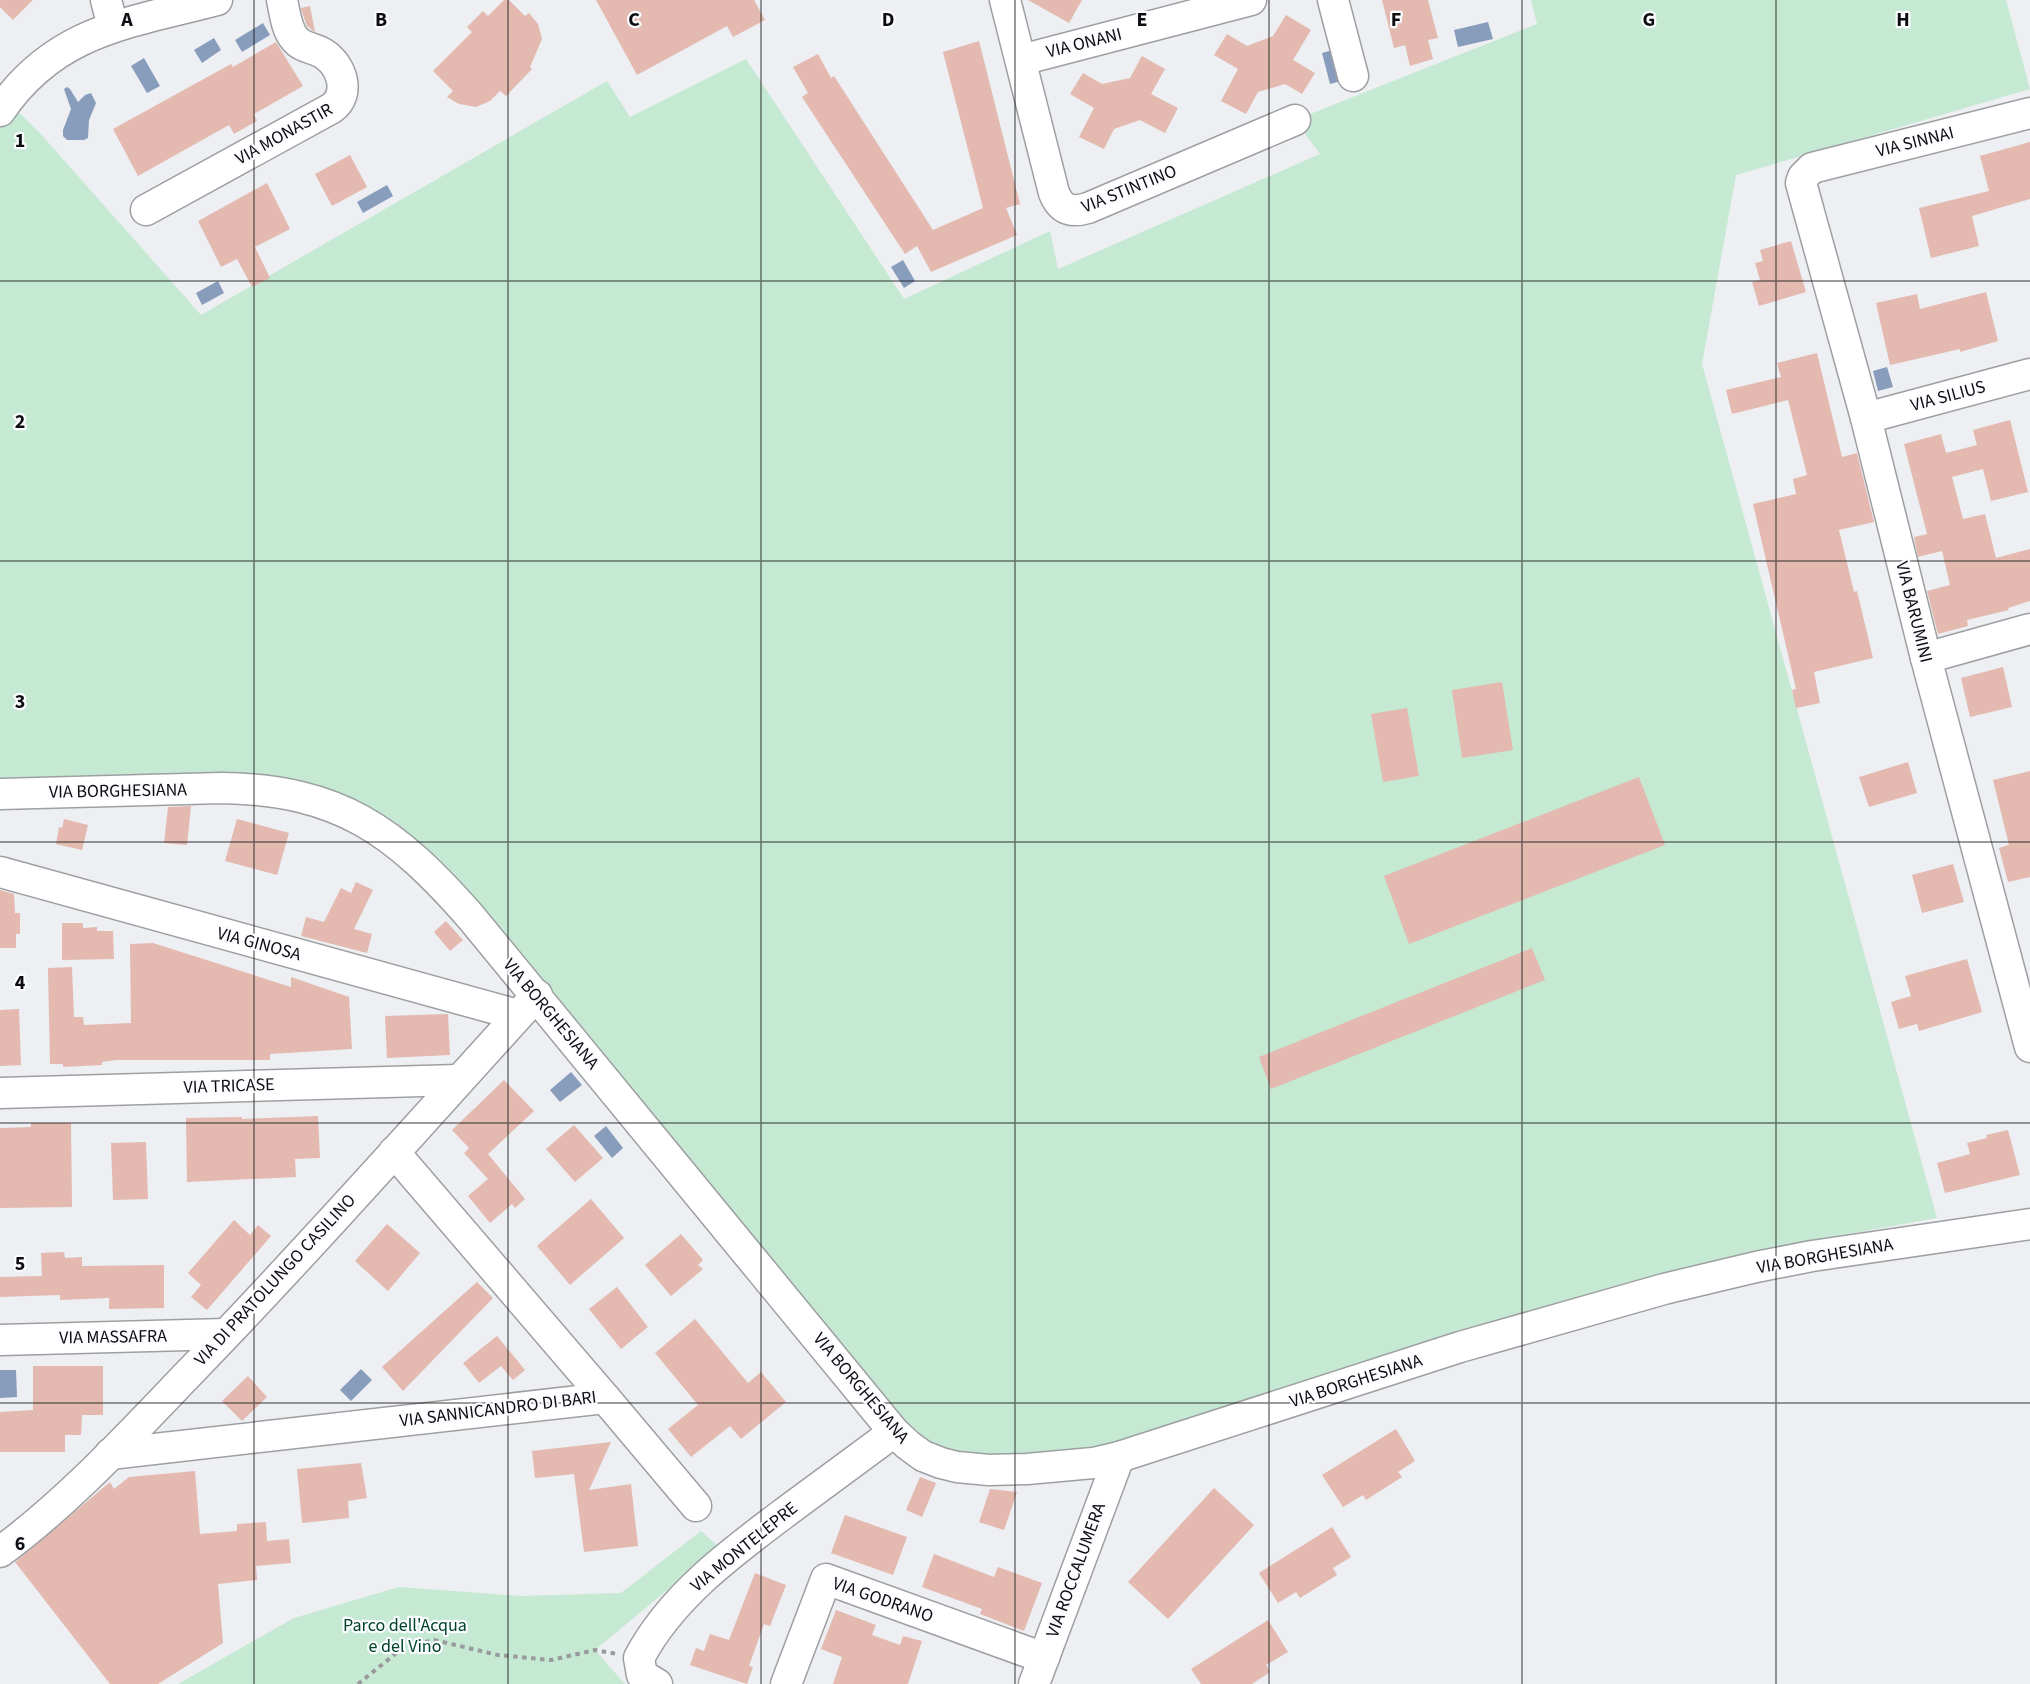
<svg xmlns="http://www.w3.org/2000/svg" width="2030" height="1684" font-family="'Source Sans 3',sans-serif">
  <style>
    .green { fill: #c5e9d2 }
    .water { fill: #889cbb }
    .building { fill: #e3b9b0 }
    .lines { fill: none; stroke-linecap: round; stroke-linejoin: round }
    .minor-casing { stroke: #9e9fa3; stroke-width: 33 }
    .path { stroke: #999a9d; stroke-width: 4; stroke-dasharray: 4.5 4.5; stroke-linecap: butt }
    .minor { stroke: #fff; stroke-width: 30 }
    .grid { fill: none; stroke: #0d0d0f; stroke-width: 1.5; stroke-opacity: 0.55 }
    .labels { text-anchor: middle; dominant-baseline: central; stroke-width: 4.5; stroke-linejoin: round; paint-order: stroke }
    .street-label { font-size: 18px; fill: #0d0d0f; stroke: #fbfcff }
    .park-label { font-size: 18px; fill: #004326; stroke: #fbfcff }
    .grid-label { font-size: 20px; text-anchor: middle; font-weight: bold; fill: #0d0d0f; stroke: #fbfcff; stroke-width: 4.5; stroke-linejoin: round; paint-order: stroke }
  </style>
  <rect width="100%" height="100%" fill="#edeff3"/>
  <g class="green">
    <path d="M1531,0H2006L2030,89L1736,175L1702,364L1937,1218L1781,1246L1626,1299L1112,1459L932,1460L470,916L336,808L0,794V94L39,132L201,315L607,81L630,117L746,59L904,299L1050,231L1058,269L1320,154L1295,120L1537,24Z"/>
    <path d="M701,1531L719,1547L595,1650L625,1684H178L294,1618L399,1587L521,1596L621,1593Z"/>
  </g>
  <g class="water">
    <path d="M1488,22L1493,39L1458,47L1454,30Z"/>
    <path d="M263,23L270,35L242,52L235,40Z"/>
    <path d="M214,38L221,50L202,63L194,50Z"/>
    <path d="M1336,49L1345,80L1330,84L1322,53Z"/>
    <path d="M144,58L160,86L147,93L131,66Z"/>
    <path d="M67,87L70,89L78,102L85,95L91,93L96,103L89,120L88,138L84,140H67L63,136V130L71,109L64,89Z"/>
    <path d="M387,185L393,196L363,213L357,202Z"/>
    <path d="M903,260L915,281L904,288L891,267Z"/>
    <path d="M218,281L224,293L202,305L196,293Z"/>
    <path d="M1887,367L1893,387L1878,391L1873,371Z"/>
    <path d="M571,1072L582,1085L560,1102L550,1090Z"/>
    <path d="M606,1126L623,1148L612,1158L594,1136Z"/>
    <path d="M361,1369L372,1380L351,1401L340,1390Z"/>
    <path d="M0,1370H16L17,1397L0,1398Z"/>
  </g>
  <g class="building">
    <path d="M0,0H33L13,20L0,7Z"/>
    <path d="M504,0H509L525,16L529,13L538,24L542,39L530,67L532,69L506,96L500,91L490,101L476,107L459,104L447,97L453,91L433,71L472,32L467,27L483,11L488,16Z"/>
    <path d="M596,0H754L765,20L733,37L727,26L637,75Z"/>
    <path d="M1028,0H1082L1069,23Z"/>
    <path d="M1382,0H1428L1438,38L1428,40L1433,59L1410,66L1405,45L1394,48Z"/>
    <path d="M310,6L315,32L307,26L302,12L301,8Z"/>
    <path d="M1286,15L1311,30L1293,60L1315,73L1302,94L1285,84L1258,92L1246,114L1221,101L1238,69L1214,55L1227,34L1247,46L1273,36Z"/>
    <path d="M979,41L1020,204L1006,208L1017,235L931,272L917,246L905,254L802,97L808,93L793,67L818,54L831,78L834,76L933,230L983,208L943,52Z"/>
    <path d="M276,42L303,86L254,114L257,121L234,134L229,125L138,176L113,129L231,64L233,67Z"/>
    <path d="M1142,56L1165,69L1151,94L1178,108L1165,133L1140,120L1114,129L1104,149L1079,137L1094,108L1070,94L1083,73L1102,84L1130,78Z"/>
    <path d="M2030,142V199L1972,216L1979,246L1931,258L1919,208L1989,191L1980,156Z"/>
    <path d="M350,155L367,187L332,206L315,174Z"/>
    <path d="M267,183L290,229L255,247L270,278L252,287L237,259L221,267L198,221Z"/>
    <path d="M1791,241L1806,292L1759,306L1752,282L1760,280L1755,263L1763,261L1760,250Z"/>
    <path d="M1986,292L1998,341L1960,352V349L1890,365L1876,303L1917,294L1920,309Z"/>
    <path d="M1817,353L1842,457L1857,453L1874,522L1839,530L1854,592L1857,591L1873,658L1814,672L1820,703L1796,708L1792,690L1796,689L1753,504L1796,494L1793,479L1807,475L1788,400L1732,414L1726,390L1781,377L1777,363Z"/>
    <path d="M2010,420L2028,492L1991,501L1983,469L1952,477L1963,519L1985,514L1996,558L2030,549V601L2008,608L2009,610L1967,620L1968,626L1938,634L1927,591L1950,585L1942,551L1918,557L1914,537L1927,534L1904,444L1941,434L1946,453L1977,445L1973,430Z"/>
    <path d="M2003,667L2012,707L1970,717L1961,678Z"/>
    <path d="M1502,682L1513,750L1462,758L1452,690Z"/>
    <path d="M1407,708L1419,776L1383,782L1371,714Z"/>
    <path d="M1908,762L1917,793L1869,807L1859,777Z"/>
    <path d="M2030,771V877L2008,882L1999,848L2009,845L1993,780Z"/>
    <path d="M1639,777L1665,845L1409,944L1384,876Z"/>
    <path d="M191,806L187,845L164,843L168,807Z"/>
    <path d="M64,819L88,825L82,850L56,844L59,827L62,828Z"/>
    <path d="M237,819L289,833L277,875L225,861Z"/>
    <path d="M1953,864L1964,902L1922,913L1912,875Z"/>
    <path d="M356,882L373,890L354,929L372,934L367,953L301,936L306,917L324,922L341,888L351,893Z"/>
    <path d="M0,890L14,894L15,913H20V934H16V948H0Z"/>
    <path d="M446,921L463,940L450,951L434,932Z"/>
    <path d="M62,923H83V928L97,927V931H113L114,959L62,960Z"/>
    <path d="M153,943L291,987V977L349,997L352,1049L270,1054V1060H116L102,1062V1065L63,1067V1064H50L48,968L72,967L74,1017H83L84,1025L131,1023L130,944Z"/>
    <path d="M1532,948L1545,980L1271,1089L1259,1057Z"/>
    <path d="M1967,959L1982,1012L1919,1031L1917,1024L1899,1029L1891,1002L1911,996L1905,976Z"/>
    <path d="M19,1009L21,1065L0,1066V1010Z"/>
    <path d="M448,1014L450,1055L387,1058L385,1016Z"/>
    <path d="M504,1080L534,1111L488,1154L525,1199L515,1208L512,1204L490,1223L468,1196L488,1179L464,1153L469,1148L452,1130Z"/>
    <path d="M318,1116L320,1158L295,1159L296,1177L187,1182L186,1118L242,1117V1119Z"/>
    <path d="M31,1123H71L72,1207L0,1208V1128L31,1127Z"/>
    <path d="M574,1125L603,1158L575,1182L546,1149Z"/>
    <path d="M2008,1130L2020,1175L1945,1193L1937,1163L1970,1154L1967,1143L1987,1138L1986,1135Z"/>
    <path d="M146,1142L148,1199L113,1200L111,1143Z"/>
    <path d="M591,1199L624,1238L570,1285L537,1246Z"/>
    <path d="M234,1220L250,1235L258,1225L271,1236L207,1310L191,1297L201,1285L188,1273Z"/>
    <path d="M387,1224L420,1253L388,1291L355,1261Z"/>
    <path d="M681,1234L703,1260L698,1265L703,1269L671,1296L645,1265Z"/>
    <path d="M64,1252L65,1258L82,1257V1266L164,1265V1308L109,1309V1298L60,1300V1295L0,1297V1277L42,1276L41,1253Z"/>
    <path d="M477,1282L493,1298L403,1391L382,1367Z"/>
    <path d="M617,1287L648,1327L621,1349L589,1309Z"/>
    <path d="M695,1319L748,1383L761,1372L786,1402L741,1439L730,1426L691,1457L668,1429L698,1405L655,1353Z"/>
    <path d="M497,1336L525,1370L513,1380L501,1366L479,1383L463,1363Z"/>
    <path d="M33,1366H103V1415H82L81,1435H65V1452H0V1412L33,1410Z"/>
    <path d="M248,1376L267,1397L242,1421L222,1401Z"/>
    <path d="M1396,1429L1415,1461L1398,1472L1402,1477L1366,1500L1363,1495L1343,1507L1322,1475Z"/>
    <path d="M611,1442L589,1490L631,1484L638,1546L584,1552L574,1474L535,1478L532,1451Z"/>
    <path d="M361,1463L367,1498L348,1501L349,1518L302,1523L297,1469Z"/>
    <path d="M195,1471L200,1534L237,1531V1524L266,1522L267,1541L289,1539L291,1563L256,1566L257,1580L218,1584L223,1643L158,1684H110L15,1562L110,1482L114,1489L129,1477Z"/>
    <path d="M920,1477L936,1483L922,1517L906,1510Z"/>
    <path d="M1214,1488L1254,1525L1168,1619L1128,1582Z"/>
    <path d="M990,1489L1017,1492L1004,1530L979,1522Z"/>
    <path d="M845,1515L907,1537L893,1575L831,1553Z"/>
    <path d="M1332,1527L1351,1557L1333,1568L1337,1575L1300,1598L1296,1592L1278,1603L1259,1573Z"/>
    <path d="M934,1554L994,1577L998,1567L1042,1583L1024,1631L980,1614L982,1609L922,1587Z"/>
    <path d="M755,1573L786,1585L770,1626L764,1624L749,1666L753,1667L747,1684L690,1665L696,1648L704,1651L710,1634L729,1640Z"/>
    <path d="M836,1610L876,1625L872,1635L900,1645L903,1636L922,1641L908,1684H833L842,1657L821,1649Z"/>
    <path d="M1268,1620L1288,1652L1266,1665L1270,1672L1252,1684H1201L1191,1669Z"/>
  </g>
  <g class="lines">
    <defs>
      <g id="minor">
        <path d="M106,0L113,27"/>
        <path d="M1005,0L1054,193C1061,210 1071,213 1088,208L1295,120"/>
        <path d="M1333,0L1353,76"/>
        <path d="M1021,60L1251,0"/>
        <path d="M0,111C55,30 129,23 217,0"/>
        <path d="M2030,113L1812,168L1803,177L1801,183L1866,418L1926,658L2030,1047"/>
        <path d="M146,210L332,108C351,94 342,66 324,54C315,48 302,48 295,39C286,29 285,13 282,0"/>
        <path d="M1866,418L2030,374"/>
        <path d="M1926,658L2030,629"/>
        <path d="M0,794L222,788C340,790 395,831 470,916L894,1432L908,1445L923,1456L941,1463L957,1467L989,1470L1027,1469L1093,1463L1119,1457L1460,1347L1664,1289L1756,1267L1812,1256L2030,1224"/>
        <path d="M0,872L518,1015"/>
        <path d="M0,1093L458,1080"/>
        <path d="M0,1340L226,1334"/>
        <path d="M605,1398L696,1506"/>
        <path d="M110,1454L605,1398L394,1152"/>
        <path d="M0,1552C72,1499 132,1432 194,1368C311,1247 423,1120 537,995"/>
        <path d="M657,1684L642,1675L639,1658C672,1595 735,1550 791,1508C825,1483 860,1457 894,1432"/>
        <path d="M786,1684L826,1579L1044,1658"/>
        <path d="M1034,1684L1119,1457"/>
      </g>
    </defs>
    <use href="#minor" class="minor-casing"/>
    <path class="path" d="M358,1684L405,1646L434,1640L498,1655L551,1660L595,1650L617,1654"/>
    <use href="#minor" class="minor"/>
  </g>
  <path class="grid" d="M254,0V1684M508,0V1684M761,0V1684M1015,0V1684M1269,0V1684M1522,0V1684M1776,0V1684M0,281H2030M0,561H2030M0,842H2030M0,1123H2030M0,1403H2030"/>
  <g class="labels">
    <g class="street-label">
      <text transform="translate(1084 43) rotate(-14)">VIA ONANI</text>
      <text transform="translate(284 134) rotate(-29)">VIA MONASTIR</text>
      <text transform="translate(1915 142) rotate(-14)">VIA SINNAI</text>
      <text transform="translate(1129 189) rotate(-22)">VIA STINTINO</text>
      <text transform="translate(1948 396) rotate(-15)">VIA SILIUS</text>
      <text transform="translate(1914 612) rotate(76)">VIA BARUMINI</text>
      <text transform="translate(118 791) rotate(-1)">VIA BORGHESIANA</text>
      <text transform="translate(259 944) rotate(15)">VIA GINOSA</text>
      <text transform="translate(551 1014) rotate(50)">VIA BORGHESIANA</text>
      <text transform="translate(229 1086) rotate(-2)">VIA TRICASE</text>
      <text transform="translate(1825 1256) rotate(-10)">VIA BORGHESIANA</text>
      <text transform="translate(275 1280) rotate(-47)">VIA DI PRATOLUNGO CASILINO</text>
      <text transform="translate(113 1337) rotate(-1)">VIA MASSAFRA</text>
      <text transform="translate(1356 1381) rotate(-18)">VIA BORGHESIANA</text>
      <text transform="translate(861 1388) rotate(50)">VIA BORGHESIANA</text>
      <text transform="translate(498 1409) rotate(-7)">VIA SANNICANDRO DI BARI</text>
      <text transform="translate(744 1547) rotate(-39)">VIA MONTELEPRE</text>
      <text transform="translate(1076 1570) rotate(-70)">VIA ROCCALUMERA</text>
      <text transform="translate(883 1600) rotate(19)">VIA GODRANO</text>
    </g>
    <g class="park-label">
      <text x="405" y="1625">Parco dell'Acqua<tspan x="405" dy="21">e del Vino</tspan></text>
    </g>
  </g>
  <g class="grid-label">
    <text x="127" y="26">A</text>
    <text x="381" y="26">B</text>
    <text x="634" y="26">C</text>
    <text x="888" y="26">D</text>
    <text x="1142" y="26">E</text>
    <text x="1396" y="26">F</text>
    <text x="1649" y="26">G</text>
    <text x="1903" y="26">H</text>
    <text x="20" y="147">1</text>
    <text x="20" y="428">2</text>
    <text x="20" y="708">3</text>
    <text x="20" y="989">4</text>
    <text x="20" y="1270">5</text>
    <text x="20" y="1550">6</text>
  </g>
</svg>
